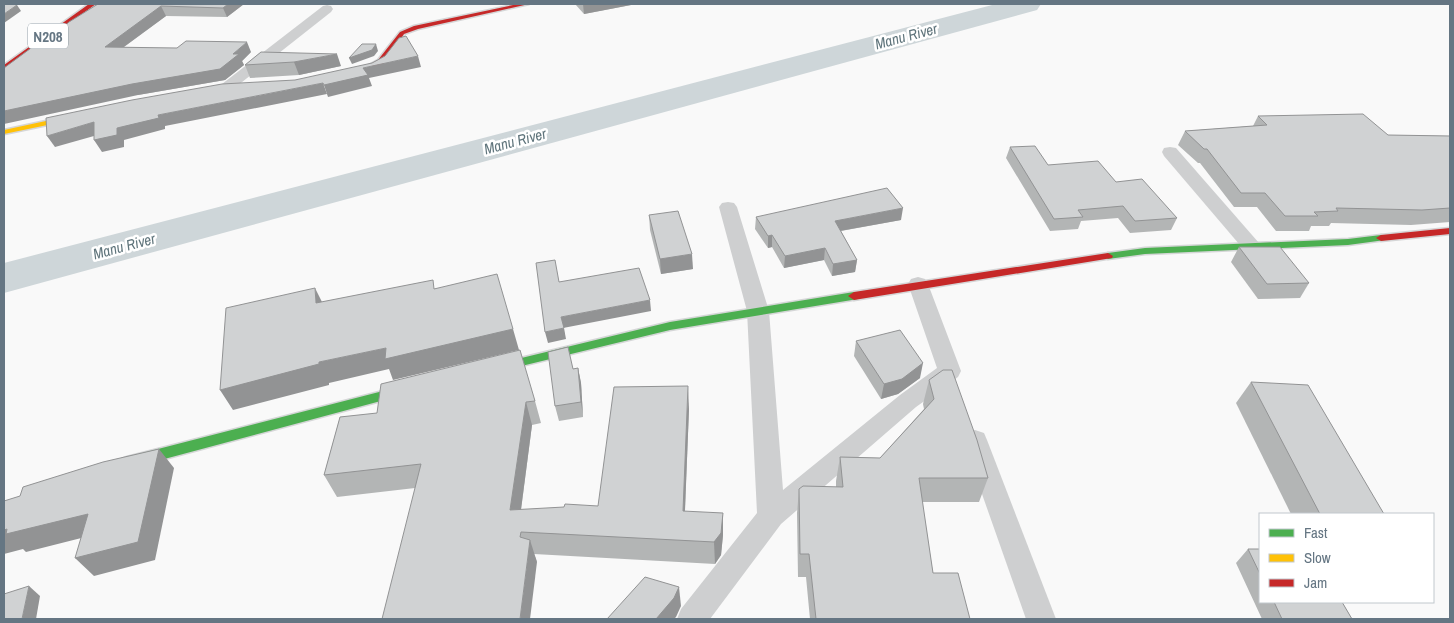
<svg xmlns="http://www.w3.org/2000/svg" width="1454" height="623" font-family="'Archivo Narrow',sans-serif">
  <style>
    .lines { fill: none; stroke-linecap: round; stroke-linejoin: round }
    .river { fill: #ced6d9; fill-rule: evenodd }
    .fast-casing { stroke: #d5d6d7; stroke-width: 3 }
    .slow-casing { stroke: #d5d6d7; stroke-width: 3 }
    .jam-casing { stroke: #d5d6d7; stroke-width: 3 }
    .street { fill: #cecfd0; fill-rule: evenodd }
    .fast { fill: #4caf50; fill-rule: evenodd }
    .slow { fill: #ffc107; fill-rule: evenodd }
    .jam { fill: #c62828; fill-rule: evenodd }
    .wall { fill: #b3b5b5 }
    .shaded-wall { fill: #929394 }
    .building { fill: #d0d2d3; stroke: #929394 }
    .labels { text-anchor: middle; dominant-baseline: central; stroke-width: 5; stroke-linejoin: round; paint-order: stroke }
    .shield { fill: #fff; stroke: #939fa8; stroke-width: 1 }
    .shield-label { font-size: 15px; font-weight: bold; fill: #657683 }
    .far-water-label { font-size: 15px; font-style: italic; fill: #60757c; stroke: #fff }
  </style>
  <rect width="100%" height="100%" fill="#f9f9f9"/>
  <g class="lines">
    <path class="river" d="M996,4H1041L1037,10L4,293V263Z"/>
    <defs>
      <g id="fast">
        <path d="M1381,235L1385,236L1386,238L1385,240L1348,245L1145,254L1108,259L1103,256L1108,253L1145,248L1348,239Z"/>
        <path d="M854,292L858,293L860,296L858,299L670,330L488,374L484,373L482,370L484,367L488,366L670,322Z"/>
        <path d="M414,383L418,385L420,388L418,391L127,469L122,467L120,463L122,459L127,457Z"/>
      </g>
      <path id="slow" d="M83,113L87,115L86,117L4,134V130Z"/>
      <g id="jam">
        <path d="M89,4H96L4,70V65Z"/>
        <path d="M518,4H529L418,29L404,34L384,64L373,67L369,65L378,60L400,32L414,26Z"/>
        <path d="M1450,228V234L1381,241L1376,238L1381,235Z"/>
        <path d="M1108,253L1113,256L1112,258L854,300L848,296L854,292Z"/>
      </g>
    </defs>
    <use href="#fast" class="fast-casing"/>
    <use href="#slow" class="slow-casing"/>
    <use href="#jam" class="jam-casing"/>
    <g class="street">
      <path d="M327,5L331,6L333,9L331,12L232,90H222L220,87L222,84L323,6Z"/>
      <path d="M1170,147L1176,148L1259,243L1262,247L1259,251L1252,253L1245,251L1164,156L1162,152L1164,148Z"/>
      <path d="M728,202L734,203L737,207L769,311L783,490L900,395L937,368L908,284L911,279L918,277L925,279L928,284L961,371L958,377L916,407L781,524L710,619H677L681,609L757,513L747,311L719,207L722,203Z"/>
      <path d="M975,430L984,433L987,440L1056,619H1026L963,440L966,433Z"/>
    </g>
    <use href="#fast" class="fast"/>
    <use href="#slow" class="slow"/>
    <use href="#jam" class="jam"/>
  </g>
  <g class="wall">
    <path d="M98,4H244L227,17L166,16L124,47L251,52L242,61L244,65L225,80L138,95L48,40Z"/>
    <path d="M575,4H631V5L584,14Z"/>
    <path d="M261,52L341,66L299,75L250,78L245,65Z"/>
    <path d="M1258,116L1388,135L1450,136V222L1411,225L1331,223L1329,226H1311L1309,231H1276L1257,207H1234L1200,163H1198L1178,145L1185,131L1253,126Z"/>
    <path d="M1010,147L1048,165L1116,182L1177,218L1171,230L1130,233L1118,218L1081,221L1078,229L1050,231L1006,158Z"/>
    <path d="M649,215L693,269L661,274L650,230Z"/>
    <path d="M756,217L901,220L841,231L857,260L855,272L832,276L824,260L784,268L772,247L768,248L755,229Z"/>
    <path d="M1239,247L1309,283L1300,298L1258,299L1231,262Z"/>
    <path d="M856,341L920,378L898,394L881,399L854,356Z"/>
    <path d="M578,368L581,383L583,417L559,421L555,406L573,369Z"/>
    <path d="M929,380L988,478L979,502H922L933,573L970,619H810L806,577H798L797,513L799,489L836,487V481L840,457L880,458L924,409L923,404Z"/>
    <path d="M1251,382L1384,514H1291L1236,403Z"/>
    <path d="M535,401L541,423L532,425L521,510L598,506L689,409L685,511L723,535L721,555L715,564L534,554L537,562L415,488L337,497L324,475L340,417Z"/>
    <path d="M1248,549H1260V602H1342L1352,619H1262L1236,563Z"/>
  </g>
  <g class="shaded-wall">
    <path d="M228,4H244L227,17L223,8Z"/>
    <path d="M583,4H631V5L584,14Z"/>
    <path d="M17,5L21,11L4,23V14Z"/>
    <path d="M161,6L166,16L110,57L105,47Z"/>
    <path d="M247,42L251,52L242,61L244,65L225,80L138,95L4,124V111L233,54Z"/>
    <path d="M376,44L378,51L374,56L352,64L349,58Z"/>
    <path d="M337,54L341,66L299,75L294,62Z"/>
    <path d="M418,56L421,67L369,78L372,86L328,97L324,85L363,68Z"/>
    <path d="M323,83L327,94L165,126V129L124,140V147L102,152L94,140L117,128L158,115Z"/>
    <path d="M94,122L101,134L55,147L47,136Z"/>
    <path d="M903,208L901,220L834,232L835,221Z"/>
    <path d="M772,235V247L768,248V236Z"/>
    <path d="M825,248L824,260L784,268L785,256Z"/>
    <path d="M692,254L693,269L661,274L660,259Z"/>
    <path d="M857,260L855,272L832,276L833,264Z"/>
    <path d="M315,288L325,308L316,303Z"/>
    <path d="M650,300L651,311L563,328L561,317Z"/>
    <path d="M564,328L566,339L548,343L545,332Z"/>
    <path d="M513,329L519,350L393,380L389,369L329,383V385L233,410L220,390L319,362L386,348Z"/>
    <path d="M923,363L920,378L898,394L881,399L884,384Z"/>
    <path d="M578,368L581,383L583,417L581,402Z"/>
    <path d="M688,386L689,409L684,533L683,511Z"/>
    <path d="M526,402L532,425L518,532L510,510Z"/>
    <path d="M159,449L174,468L155,560L94,576L75,558Z"/>
    <path d="M723,513V535L721,555L715,564L714,542Z"/>
    <path d="M88,514L105,532L26,552L23,549L4,554V530Z"/>
    <path d="M530,540L537,562L530,619H520Z"/>
    <path d="M29,586L40,596L36,619H22Z"/>
    <path d="M679,587L681,606L676,617L674,619H656Z"/>
  </g>
  <g class="building">
    <path d="M4,4H12L17,5L4,14Z"/>
    <path d="M98,4H228L223,8L161,6L105,47L177,48L186,41L247,42L233,54H239L220,69L132,84L4,111V68L42,40H48L69,22Z"/>
    <path d="M406,36L418,56L363,68L368,75L324,85L323,83L158,115L159,118L117,128V135L94,140V122L47,136L46,118L132,100L222,84L295,80L372,63L385,56L399,38Z"/>
    <path d="M362,44H376L372,50L349,58Z"/>
    <path d="M261,52L337,54L294,62L245,65Z"/>
    <path d="M1363,114L1388,135L1450,136V197H1449L1450,198V208L1422,210L1336,208L1338,211L1314,212L1318,216H1285L1265,193H1241L1207,149H1204L1185,131L1267,125L1258,116Z"/>
    <path d="M1035,146L1048,165L1098,161L1116,182L1142,179L1177,218L1135,221L1123,206L1078,210L1083,217L1054,219L1010,147Z"/>
    <path d="M887,188L903,208L835,221L857,260L833,264L825,248L785,256L772,235L768,236L756,217Z"/>
    <path d="M678,211L692,254L660,259L649,215Z"/>
    <path d="M1239,247H1280L1309,283L1267,284Z"/>
    <path d="M555,260L559,282L639,268L650,300L561,317L564,328L545,332L536,263Z"/>
    <path d="M497,274L513,329L385,359L386,348L319,362V364L220,390L226,308L315,288L316,303L433,280L434,289Z"/>
    <path d="M900,330L923,363L902,379L884,384L856,341Z"/>
    <path d="M568,347L573,369L578,368L581,402L555,406L548,352Z"/>
    <path d="M520,350L535,401L526,402L510,510L564,507L565,504L598,506L614,387L688,386L683,511L723,513L721,533L714,542L521,532L520,537L530,540L520,619H382L421,464L324,475L340,417L377,413L381,384Z"/>
    <path d="M943,370H952L977,440L988,478H919L933,573H958L970,619H816L809,554H800L799,489L803,486L843,487L840,457L880,458L934,399L929,380Z"/>
    <path d="M1251,382L1308,385L1384,514H1320Z"/>
    <path d="M159,449L138,542L75,558L88,514L6,534L7,529L4,530V501L20,496L23,487L103,462Z"/>
    <path d="M1248,549H1260V574Z"/>
    <path d="M645,577L679,587L674,598L656,619H607Z"/>
    <path d="M29,586L22,619H4V594Z"/>
    <path d="M1274,602H1342L1352,619H1282Z"/>
  </g>
  <g class="labels">
    <rect class="shield" x="28" y="23.5" width="40" height="25" rx="4"/>
    <g class="shield-label">
      <text x="48" y="36">N208</text>
    </g>
    <g class="far-water-label">
      <text transform="translate(906 36) rotate(-15)">Manu River</text>
      <text transform="translate(515 141) rotate(-15)">Manu River</text>
      <text transform="translate(124 246) rotate(-15)">Manu River</text>
    </g>
  </g>
  <rect width="1454" height="623" fill="none" stroke="#657683" stroke-width="10"/>
  <rect x="1259" y="513" width="175" height="90" fill="#ffffff" stroke="#c1c8cd"/>
  <rect x="1269" y="529" width="25" height="8" fill="#4caf50" stroke="#c1c8cd"/>
  <text x="1304" y="538" font-size="15" fill="#657683">Fast</text>
  <rect x="1269" y="554" width="25" height="8" fill="#ffc107" stroke="#c1c8cd"/>
  <text x="1304" y="563" font-size="15" fill="#657683">Slow</text>
  <rect x="1269" y="579" width="25" height="8" fill="#c62828" stroke="#c1c8cd"/>
  <text x="1304" y="588" font-size="15" fill="#657683">Jam</text>
</svg>
